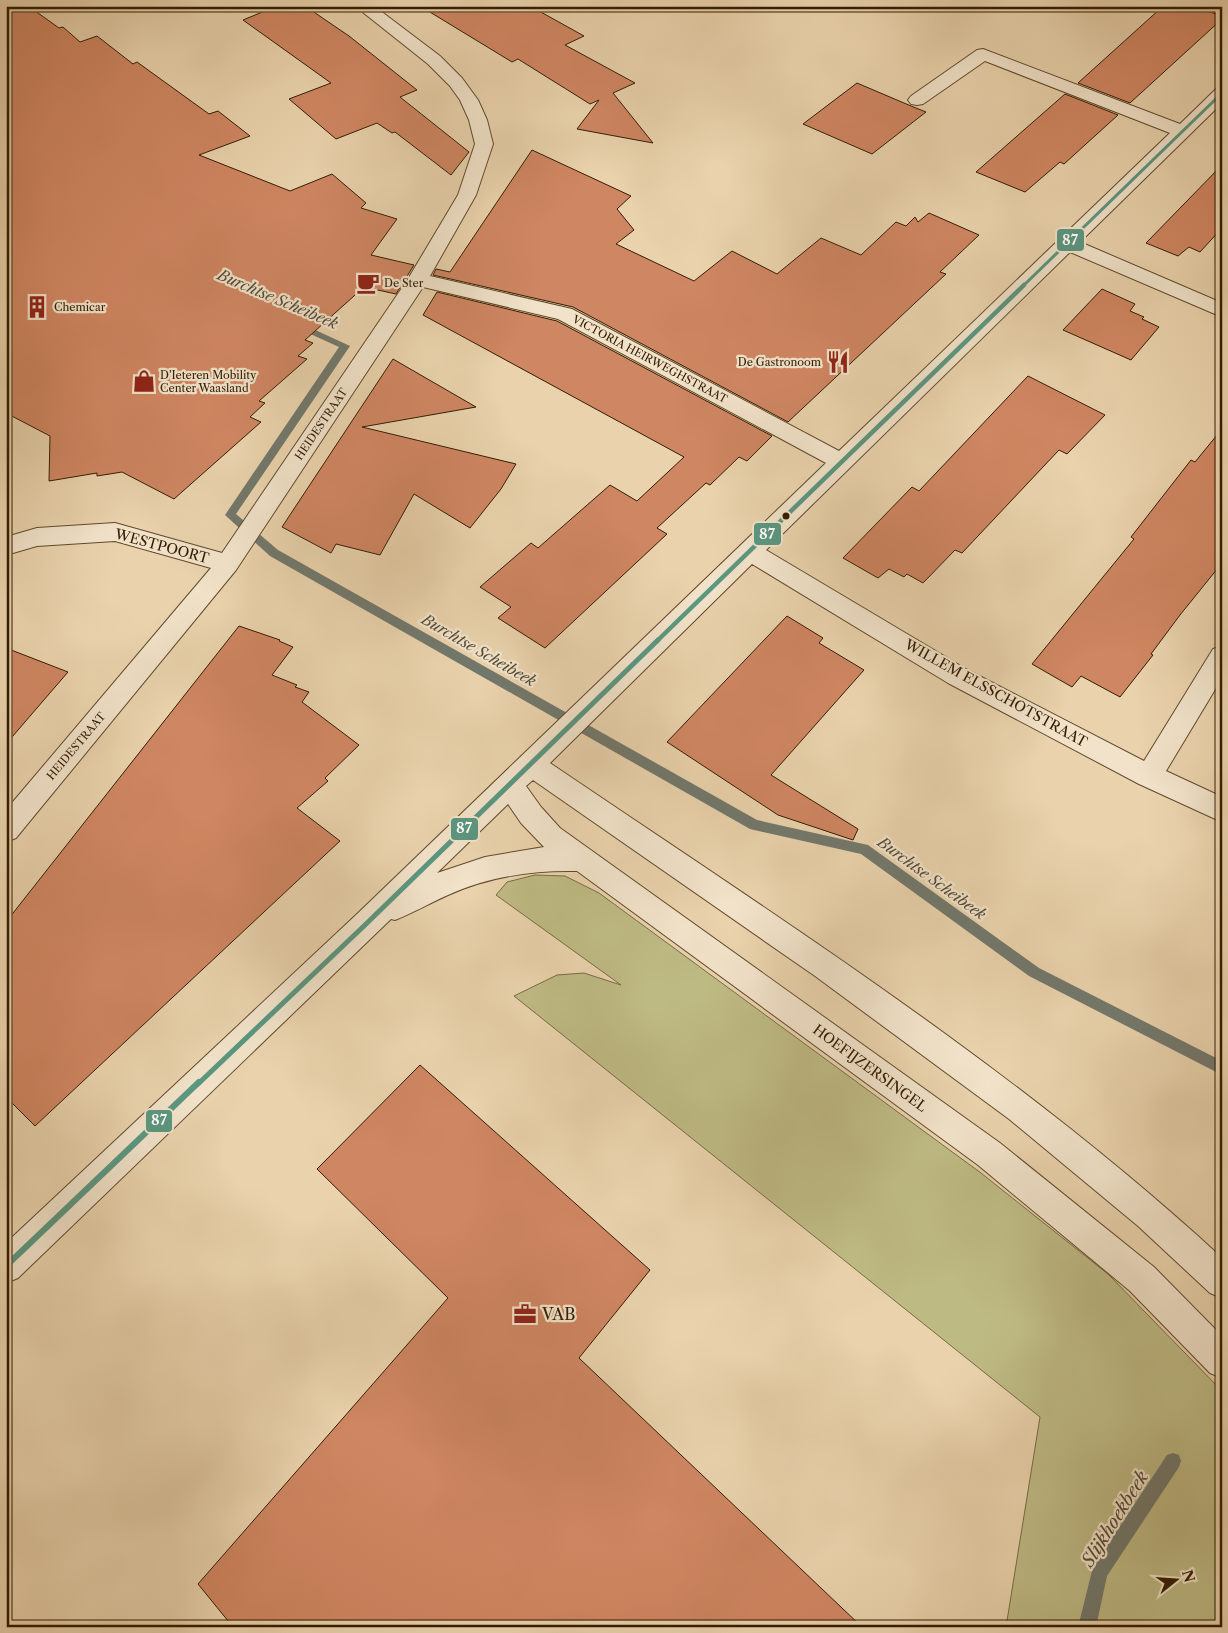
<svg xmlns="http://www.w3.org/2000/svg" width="1228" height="1633" font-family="'Libre Caslon Text',serif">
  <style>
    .green { fill: #beba84; stroke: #786c42 }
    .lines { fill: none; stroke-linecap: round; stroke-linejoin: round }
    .stream { fill: #72786c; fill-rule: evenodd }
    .building { fill: #cf8662; stroke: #321d00 }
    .minor-casing { stroke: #604a2b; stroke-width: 2 }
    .minor { fill: #f1e2c9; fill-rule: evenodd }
    .bus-1-far3-casing { stroke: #f1e2c9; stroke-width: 5.5 }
    .bus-1-far2-casing { stroke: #f1e2c9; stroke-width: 8 }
    .bus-1-far1-casing { stroke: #f1e2c9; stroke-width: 9 }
    .bus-1-casing { stroke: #f1e2c9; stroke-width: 10 }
    .bus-1-far3 { stroke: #5b9781; stroke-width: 3 }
    .bus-1-far2 { stroke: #5b9781; stroke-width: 4.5 }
    .bus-1-far1 { stroke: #5b9781; stroke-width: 5 }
    .bus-1 { stroke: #5b9781; stroke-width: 6 }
    .bus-dot { fill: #321d00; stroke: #f1e2c9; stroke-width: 2 }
    .labels { text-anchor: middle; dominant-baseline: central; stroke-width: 4.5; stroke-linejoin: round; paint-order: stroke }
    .far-poi-label { font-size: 11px; fill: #321d00; stroke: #f1e2c9; text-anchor: start }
    .far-street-label { font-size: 11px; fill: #321d00; stroke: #f1e2c9 }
    .street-label { font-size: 14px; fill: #321d00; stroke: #f1e2c9 }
    .water-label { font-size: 15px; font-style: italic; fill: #524b36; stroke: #f1e2c9 }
    .near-poi-label { font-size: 16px; fill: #321d00; stroke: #f1e2c9; text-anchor: start }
    .near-water-label { font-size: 18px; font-style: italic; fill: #524b36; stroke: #f1e2c9 }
    .line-badge { stroke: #f1e2c9; stroke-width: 2 }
    .badge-label { font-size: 14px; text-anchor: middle; font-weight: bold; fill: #fff }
  </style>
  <rect width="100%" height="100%" fill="#e9d2ac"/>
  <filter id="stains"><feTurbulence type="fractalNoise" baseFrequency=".004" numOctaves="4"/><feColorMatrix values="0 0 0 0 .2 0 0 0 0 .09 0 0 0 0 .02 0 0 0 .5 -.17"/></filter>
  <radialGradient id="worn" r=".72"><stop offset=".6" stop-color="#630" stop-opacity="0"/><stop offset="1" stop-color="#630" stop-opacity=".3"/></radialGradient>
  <path class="green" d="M535,875L565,876L599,893L981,1173L1108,1274L1222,1391V1627H1006L1040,1417L514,996L557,975L584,973L621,985L496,895L507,882Z"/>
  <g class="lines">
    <g class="stream">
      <path d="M298,322L350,346L236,514L278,550L757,820L868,845L1039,968L1222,1061V1075L1029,976L861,854L750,829L270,556L225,515L339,347L295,327L293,325Z"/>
      <path d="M1173,1453L1179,1455L1181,1461L1179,1467L1107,1576L1096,1627H1078L1093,1567L1167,1455Z"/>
    </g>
  </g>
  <g class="building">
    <path d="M6,6H21L26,10L31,8L59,28L63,27L80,42L97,36L133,64L137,62L209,114L218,111L250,136L199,155L290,191L332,174L366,203L361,208L397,219L371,255L414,265L396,294L364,287L305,340L313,343L298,356L307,359L259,401L265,403L250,417L261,422L174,499L122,472L97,476V473L49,481L50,436L6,413Z"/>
    <path d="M277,6H305L349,36L417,90L400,97L469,152L451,175L395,132L392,133L377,123L336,139L289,99L331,83L243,20Z"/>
    <path d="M420,6H530L584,36L565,45L635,83L613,93L653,143L577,129L599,100L590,104L518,59L512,62Z"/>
    <path d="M1176,6H1192L1222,16V19L1130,103L1078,83L1161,8L1170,11Z"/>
    <path d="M857,83L911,106L926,112L872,154L803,124Z"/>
    <path d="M1065,94L1118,115L1064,164L1060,162L1025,192L976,172Z"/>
    <path d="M532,150L631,196L617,209L634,230L616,244L694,281L732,251L777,274L821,238L861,255L896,222L906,226L915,217L918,222L929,213L979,235L940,272L946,274L788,422L573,307L433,275L436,269L450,272Z"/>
    <path d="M1222,165V228L1200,252L1189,247L1178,256L1146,243Z"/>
    <path d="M1102,289L1135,304L1130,311L1144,317L1142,319L1159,327L1131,360L1063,330Z"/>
    <path d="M437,292L557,321L772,436L747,461L739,457L710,485L706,483L657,528L667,534L545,648L498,618L511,607L480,587L531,543L538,548L610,485L637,501L684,457L423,315Z"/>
    <path d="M393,359L476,407L362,427L516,464L501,489L470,528L414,494L380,555L336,544L331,553L282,527Z"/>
    <path d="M1028,376L1105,415L1067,454L1059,450L962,553L955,550L923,583L907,574L904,577L889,569L878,578L843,558L912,487L919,491Z"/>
    <path d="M1222,429V563L1180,615L1151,654L1153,655L1120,697L1081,676L1072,687L1032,664L1134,539L1131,537L1191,460L1195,462Z"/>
    <path d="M787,616L823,638L819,643L864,670L771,775L858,829L853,840L778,815L667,742Z"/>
    <path d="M239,626L280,640L279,641L293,647L272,675L297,685L295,687L309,692L302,702L359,745L325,778L328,781L297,808L340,841L35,1126L6,1097V922Z"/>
    <path d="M6,648L68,672L6,744Z"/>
    <path d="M420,1065L650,1270L579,1358L862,1627H233L198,1584L448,1298L317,1169Z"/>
  </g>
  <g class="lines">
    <defs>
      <path id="minor" d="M355,6H374L440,56L462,78L478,100L487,120L493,144L476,195L430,276L572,309L839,451L1170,133L985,61L923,104L917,105L911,104L908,100L911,96L977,50L983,49L1180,124L1216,89L1222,88V103L1080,242L1222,303V317L1070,252L766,550L966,669L1144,761L1213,649L1222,646V678L1166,771L1222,797V822L1139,784L948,683L752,564L550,763C780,919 1017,1069 1222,1258V1298L1210,1293L1138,1226L1009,1119L815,976L533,780L526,786L541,807L560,828L1000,1143L1154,1267L1222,1336V1378L1210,1373L1130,1291L978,1165L577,871C533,870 488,877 448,895C430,903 413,913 395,920L391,919L18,1278L6,1283V1243L356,915L826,463L558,319L423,287L236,570L16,838L6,842V810L211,568L115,541L37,546L6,555V537L37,528L115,523L222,553L408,279L458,195L475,144L469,120L460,100L450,86L428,64ZM508,804L521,823L544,847L485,857L437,873Z"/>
    </defs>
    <use href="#minor" class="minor-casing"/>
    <use href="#minor" class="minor"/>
    <defs>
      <path id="bus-1-far3" d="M1023,286L1222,93"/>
      <path id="bus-1-far2" d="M657,641L1024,285"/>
      <path id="bus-1-far1" d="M198,1084L366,924L658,640"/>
      <path id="bus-1" d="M6,1266L199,1082"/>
    </defs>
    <use href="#bus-1-far3" class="bus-1-far3-casing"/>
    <use href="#bus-1-far2" class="bus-1-far2-casing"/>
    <use href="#bus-1-far1" class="bus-1-far1-casing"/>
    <use href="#bus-1" class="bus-1-casing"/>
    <use href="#bus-1-far3" class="bus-1-far3"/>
    <use href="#bus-1-far2" class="bus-1-far2"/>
    <use href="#bus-1-far1" class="bus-1-far1"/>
    <use href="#bus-1" class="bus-1"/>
  </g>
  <defs>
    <symbol id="cafe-bare" viewBox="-9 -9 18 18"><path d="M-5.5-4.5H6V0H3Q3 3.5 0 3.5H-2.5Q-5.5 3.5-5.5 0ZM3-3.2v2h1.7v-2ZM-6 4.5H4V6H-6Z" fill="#8f2418" stroke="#f1e2c9" stroke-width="2.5" paint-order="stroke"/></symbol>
    <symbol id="building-bare" viewBox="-9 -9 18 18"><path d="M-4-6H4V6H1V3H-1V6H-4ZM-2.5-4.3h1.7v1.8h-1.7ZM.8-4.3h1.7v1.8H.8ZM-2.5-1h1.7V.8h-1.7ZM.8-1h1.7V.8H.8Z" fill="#8f2418" stroke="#f1e2c9" stroke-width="2.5" paint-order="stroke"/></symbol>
    <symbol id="restaurant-bare" viewBox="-9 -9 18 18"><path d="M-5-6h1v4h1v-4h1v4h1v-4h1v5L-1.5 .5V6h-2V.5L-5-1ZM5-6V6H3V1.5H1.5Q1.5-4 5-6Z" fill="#8f2418" stroke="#f1e2c9" stroke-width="2.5" paint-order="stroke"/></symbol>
    <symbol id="shop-bare" viewBox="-9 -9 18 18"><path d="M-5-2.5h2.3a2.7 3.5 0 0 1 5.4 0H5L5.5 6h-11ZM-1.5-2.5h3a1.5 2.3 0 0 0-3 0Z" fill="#8f2418" stroke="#f1e2c9" stroke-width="2.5" paint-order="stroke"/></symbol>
    <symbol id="office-bare" viewBox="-9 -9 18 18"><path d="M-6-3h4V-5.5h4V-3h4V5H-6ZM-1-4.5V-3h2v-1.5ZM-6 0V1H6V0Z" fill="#8f2418" stroke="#f1e2c9" stroke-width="2.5" paint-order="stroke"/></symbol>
  </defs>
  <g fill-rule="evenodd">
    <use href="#cafe-bare" x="352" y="267" width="32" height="32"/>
    <use href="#building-bare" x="21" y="291" width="32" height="32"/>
    <use href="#restaurant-bare" x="822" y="346" width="32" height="32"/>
    <use href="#shop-bare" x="128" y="365" width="32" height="32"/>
    <use href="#office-bare" x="509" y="1298" width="32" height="32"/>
  </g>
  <circle class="bus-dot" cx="786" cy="516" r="4.5"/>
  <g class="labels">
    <g class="far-poi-label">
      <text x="384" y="283">De Ster</text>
      <text x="54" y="307">Chemicar</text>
      <text x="821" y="362" text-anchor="end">De Gastronoom</text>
      <text x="160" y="375">D’Ieteren Mobility<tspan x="160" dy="13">Center Waasland</tspan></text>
    </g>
    <g class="far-street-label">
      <text transform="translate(650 359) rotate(28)">VICTORIA HEIRWEGHSTRAAT</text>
      <text transform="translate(321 424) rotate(-56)">HEIDESTRAAT</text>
      <text transform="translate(76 746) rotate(-50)">HEIDESTRAAT</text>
    </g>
    <g class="street-label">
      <text transform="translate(162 546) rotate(15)">WESTPOORT</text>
      <text transform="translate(996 693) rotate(29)">WILLEM ELSSCHOTSTRAAT</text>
      <text transform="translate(870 1068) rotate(36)">HOEFIJZERSINGEL</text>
    </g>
    <g class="water-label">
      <text transform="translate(278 299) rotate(23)">Burchtse Scheibeek</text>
      <text transform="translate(479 650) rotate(30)">Burchtse Scheibeek</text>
      <text transform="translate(932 878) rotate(36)">Burchtse Scheibeek</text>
    </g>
    <g class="near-poi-label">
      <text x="542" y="1314">VAB</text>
    </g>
    <g class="near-water-label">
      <text transform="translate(1115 1519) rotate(-58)">Slijkhoekbeek</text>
    </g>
  </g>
  <g class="line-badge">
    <rect x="1056" y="228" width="29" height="24" rx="5" fill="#5b9781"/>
    <rect x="753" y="522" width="29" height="24" rx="5" fill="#5b9781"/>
    <rect x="450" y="817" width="29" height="24" rx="5" fill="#5b9781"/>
    <rect x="145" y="1109" width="28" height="24" rx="5" fill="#5b9781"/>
  </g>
  <g class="badge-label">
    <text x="1070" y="245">87</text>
    <text x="767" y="539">87</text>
    <text x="464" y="833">87</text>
    <text x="159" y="1125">87</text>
  </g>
  <rect width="1228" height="1633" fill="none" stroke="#e9d2ac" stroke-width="25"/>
  <rect x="8" y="8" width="1213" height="1618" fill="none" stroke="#321d00" stroke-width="2.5"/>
  <rect x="12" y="12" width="1203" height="1608" fill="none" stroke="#321d00"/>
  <g transform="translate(1176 1580) rotate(73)" stroke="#f1e2c9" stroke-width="4" paint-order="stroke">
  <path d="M0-4L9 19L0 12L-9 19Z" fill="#321d00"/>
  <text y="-8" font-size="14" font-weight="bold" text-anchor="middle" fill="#321d00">N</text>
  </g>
  <rect width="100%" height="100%" filter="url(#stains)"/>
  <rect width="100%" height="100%" fill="url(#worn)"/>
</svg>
